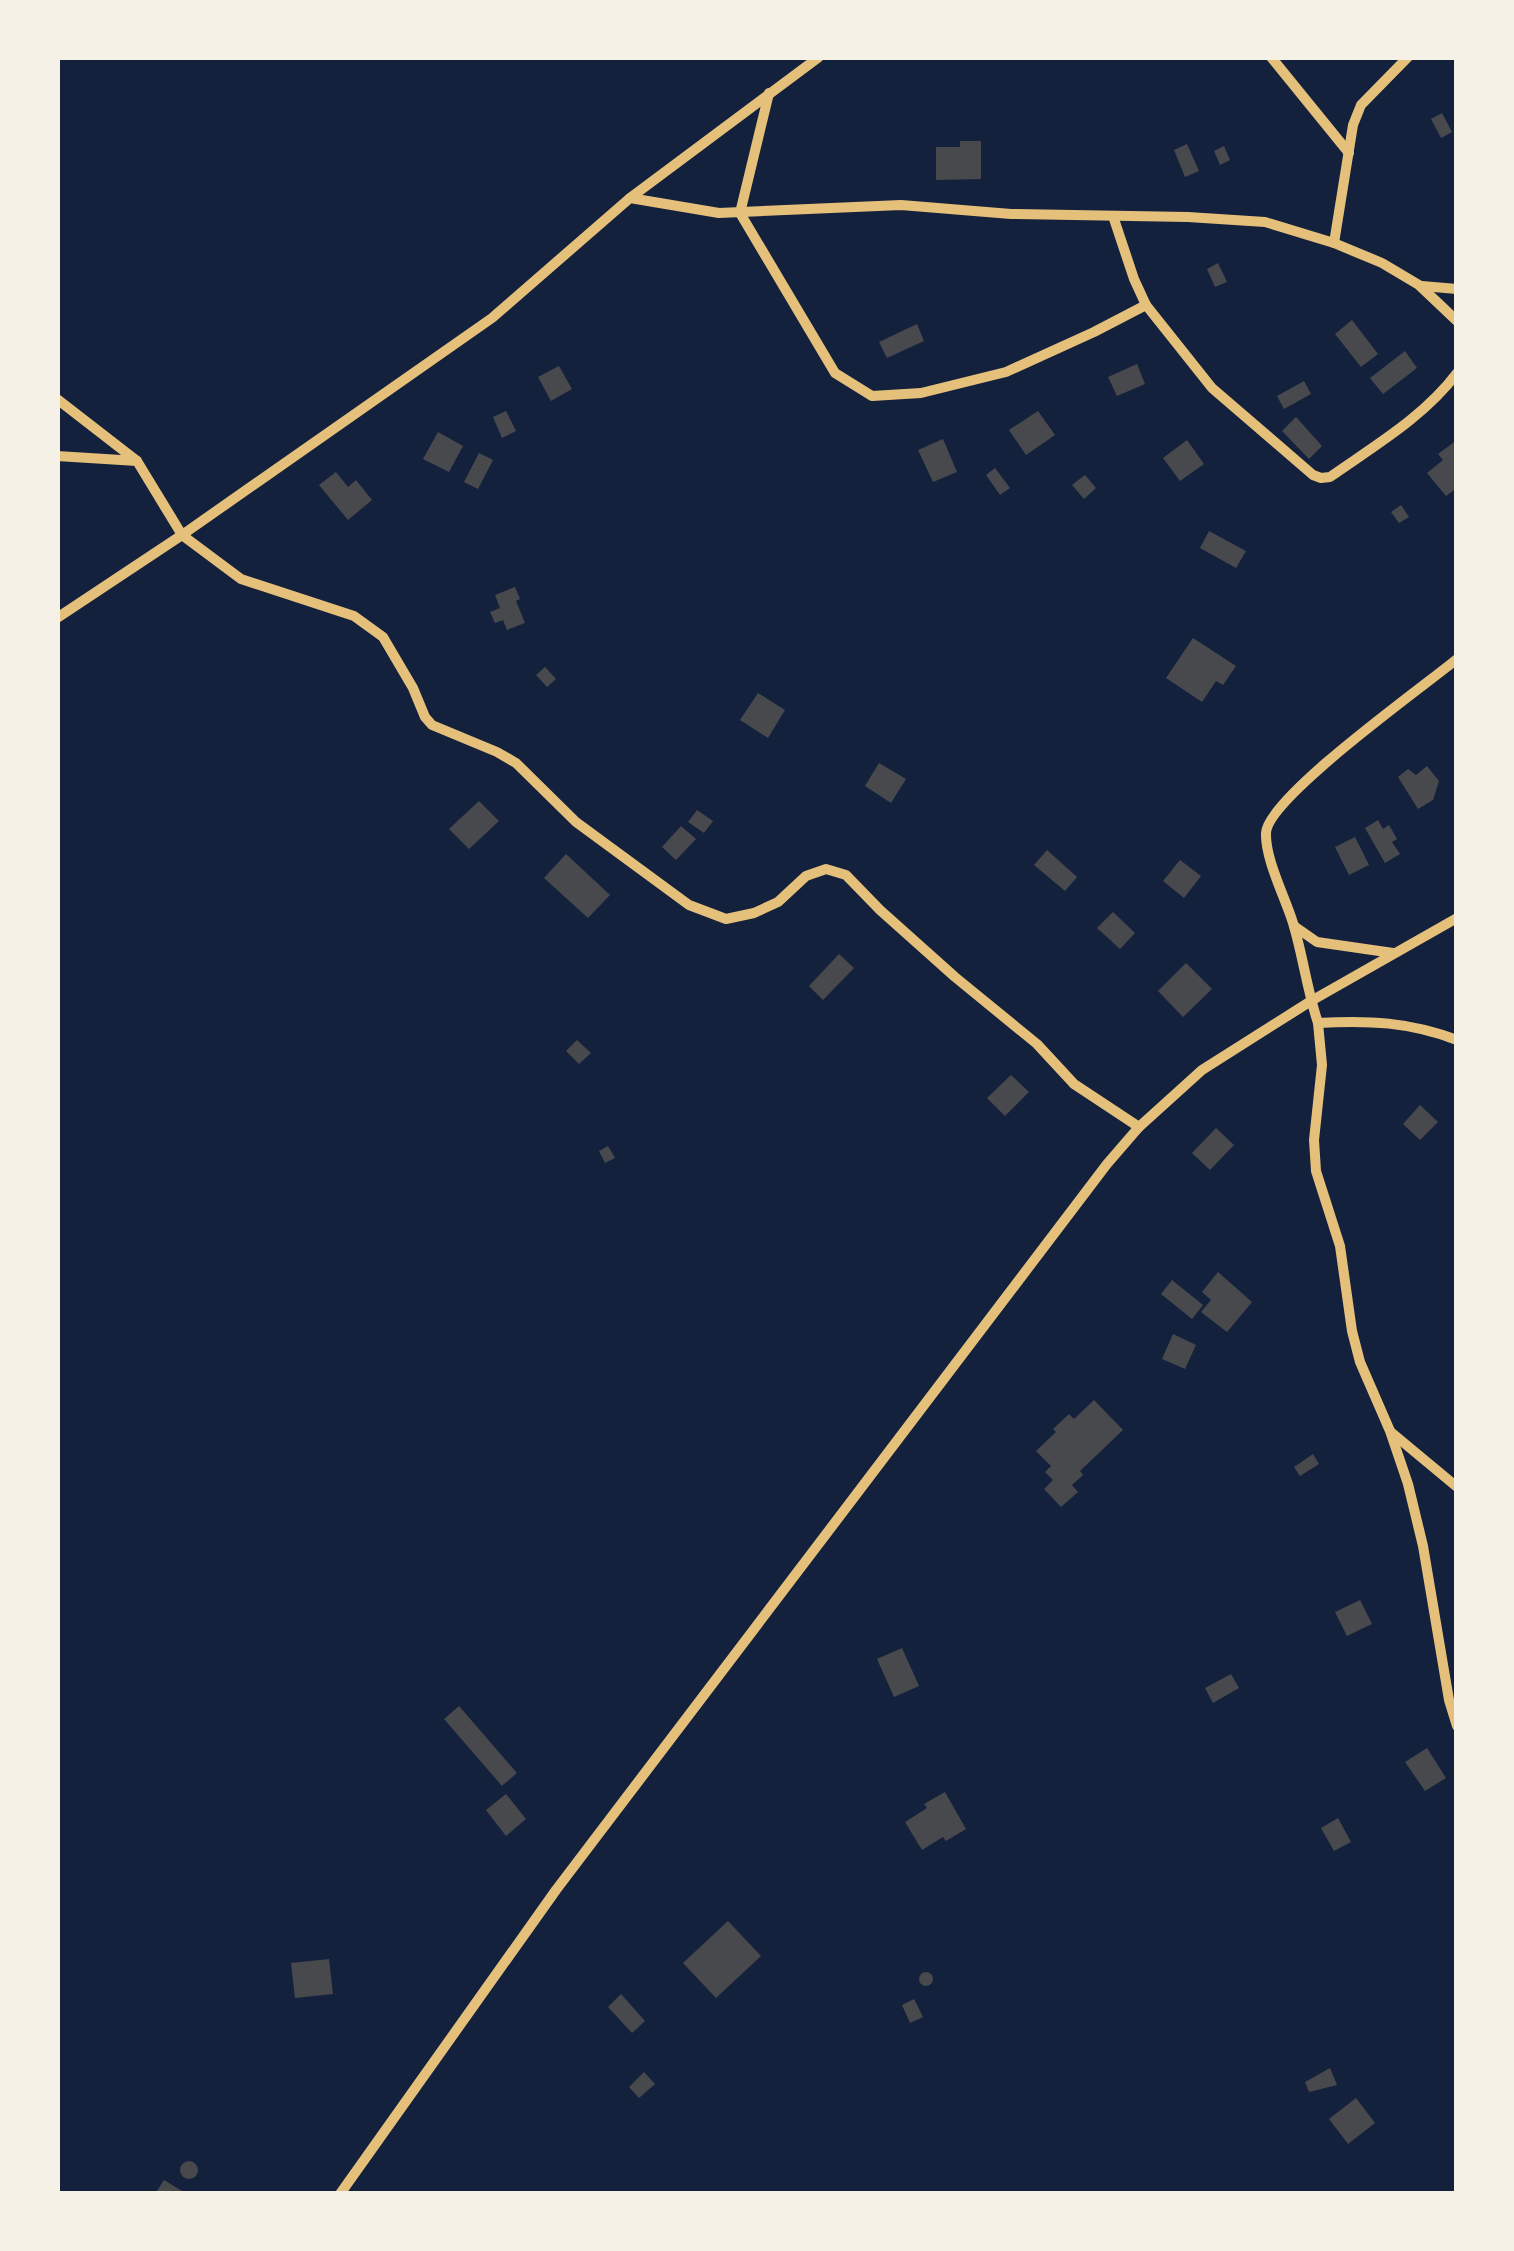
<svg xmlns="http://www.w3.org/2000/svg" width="1514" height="2251" font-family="'Sofia Sans Condensed',sans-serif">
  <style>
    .building { fill: #48494c }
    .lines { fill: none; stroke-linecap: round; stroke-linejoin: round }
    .minor { stroke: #e5c07b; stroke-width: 10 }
  </style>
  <rect width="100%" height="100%" fill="#14213d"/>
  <g class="building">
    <path d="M1442,113L1452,132L1441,138L1431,119Z"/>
    <path d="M960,141H981V179L936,180V147H960Z"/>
    <path d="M1187,144L1199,171L1185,177L1174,150Z"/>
    <path d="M1224,146L1230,160L1220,165L1214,151Z"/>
    <path d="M1218,263L1227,282L1215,287L1207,269Z"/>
    <path d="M1352,320L1378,354L1361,367L1335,334Z"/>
    <path d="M917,324L924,341L887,358L879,342Z"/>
    <path d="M1405,351L1417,368L1383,394L1370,378Z"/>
    <path d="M1137,364L1145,384L1117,396L1108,377Z"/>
    <path d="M559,366L572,389L551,401L538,377Z"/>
    <path d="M1304,381L1311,394L1284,409L1277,396Z"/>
    <path d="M506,411L516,431L502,438L493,417Z"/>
    <path d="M1038,411L1055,435L1026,455L1009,430Z"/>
    <path d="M1296,417L1322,446L1309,459L1282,431Z"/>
    <path d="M438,432L463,446L449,472L423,459Z"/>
    <path d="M943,439L957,472L933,482L918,450Z"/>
    <path d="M1187,440L1204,464L1180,481L1163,458Z"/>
    <path d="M1457,440V488L1446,496L1427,473L1443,460L1438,454Z"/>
    <path d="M479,453L493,460L478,489L464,482Z"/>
    <path d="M995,468L1010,488L1000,495L986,475Z"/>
    <path d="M336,472L348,487L356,480L372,500L348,520L319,485Z"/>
    <path d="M1085,475L1096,488L1084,499L1072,485Z"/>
    <path d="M1401,505L1409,517L1399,523L1391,512Z"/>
    <path d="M1209,531L1246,551L1236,568L1200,548Z"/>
    <path d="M515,587L520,599L516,601L525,623L507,630L503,620L495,623L490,612L500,608L495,595Z"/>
    <path d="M1193,638L1236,666L1223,685L1216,681L1202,702L1166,678Z"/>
    <path d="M545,667L556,679L547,687L536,675Z"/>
    <path d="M758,693L785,710L768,738L740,720Z"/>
    <path d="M879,763L906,779L891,803L865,786Z"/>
    <path d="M1427,766L1439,781L1433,800L1418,809L1398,777L1408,769L1416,775Z"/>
    <path d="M479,801L499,821L469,849L449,829Z"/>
    <path d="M697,810L713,821L704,833L688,822Z"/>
    <path d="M1378,820L1383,829L1389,825L1397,839L1392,842L1400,854L1385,863L1365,828Z"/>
    <path d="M681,826L696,839L676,860L662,847Z"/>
    <path d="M1355,837L1369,865L1349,875L1335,847Z"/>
    <path d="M1047,850L1077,877L1065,891L1034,865Z"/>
    <path d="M566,854L610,895L588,918L544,878Z"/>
    <path d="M1180,860L1201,876L1184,898L1163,881Z"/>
    <path d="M1113,912L1135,933L1120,949L1097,928Z"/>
    <path d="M839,954L854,968L823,1000L809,986Z"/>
    <path d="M1186,963L1212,989L1183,1017L1158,991Z"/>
    <path d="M577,1040L591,1053L579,1064L566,1051Z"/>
    <path d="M1011,1075L1029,1092L1005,1116L987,1098Z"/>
    <path d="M1420,1105L1438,1122L1420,1140L1403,1124Z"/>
    <path d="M1216,1128L1234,1145L1210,1170L1192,1153Z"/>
    <path d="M608,1146L615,1158L605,1163L599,1151Z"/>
    <path d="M1218,1272L1252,1302L1227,1332L1201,1312L1211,1300L1202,1292Z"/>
    <path d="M1172,1280L1203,1305L1192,1319L1161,1294Z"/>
    <path d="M1173,1334L1196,1345L1185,1369L1162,1359Z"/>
    <path d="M1094,1400L1123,1430L1080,1471L1083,1475L1072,1485L1078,1492L1061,1507L1044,1489L1053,1480L1045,1472L1051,1466L1036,1451L1056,1432L1053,1429L1069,1414L1074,1419Z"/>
    <path d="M1313,1454L1319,1464L1300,1476L1294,1467Z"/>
    <path d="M1360,1600L1372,1624L1347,1636L1335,1612Z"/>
    <path d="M902,1648L919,1686L894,1697L877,1659Z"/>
    <path d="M1231,1674L1239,1688L1213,1703L1205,1688Z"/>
    <path d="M459,1706L517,1773L502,1786L444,1719Z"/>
    <path d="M1427,1748L1446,1778L1425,1791L1405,1762Z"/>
    <path d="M945,1792L966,1829L946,1841L943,1837L922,1850L905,1822L927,1808L924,1804Z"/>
    <path d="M506,1794L526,1819L506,1836L486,1810Z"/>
    <path d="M1338,1818L1351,1842L1334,1851L1321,1828Z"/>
    <path d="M728,1921L761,1956L716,1998L683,1963Z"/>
    <path d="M329,1959L333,1994L295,1998L291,1963Z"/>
    <circle cx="926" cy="1979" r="7"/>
    <path d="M621,1994L645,2021L632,2033L608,2007Z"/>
    <path d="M914,1999L923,2017L910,2023L902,2005Z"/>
    <path d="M1330,2068L1337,2085L1309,2092L1305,2082Z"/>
    <path d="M644,2072L655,2084L639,2098L629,2087Z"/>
    <path d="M1356,2098L1375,2123L1348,2144L1329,2119Z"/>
    <circle cx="189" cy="2170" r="9"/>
    <path d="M164,2180L187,2194H155Z"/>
  </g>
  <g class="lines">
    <g class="minor">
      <path d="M1271,57L1349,153"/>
      <path d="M769,93L740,213L835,373L872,396L921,393L1006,372L1094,332L1146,305"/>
      <path d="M630,198L719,213L901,205L1011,214L1188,217L1265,222L1334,243L1382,263L1419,285L1457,321"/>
      <path d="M1113,216L1134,279L1146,305L1212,388L1313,475L1321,478L1330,477C1374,446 1424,417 1457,373"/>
      <path d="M1334,243L1353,125L1361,105L1408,57"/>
      <path d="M1422,286L1457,289"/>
      <path d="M57,399L137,461L182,535L241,579L354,616L383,637L413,688L425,717L432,725L497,752L516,763L576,822L689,905L726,919L754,913L778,902L806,876L826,869L846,875L880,910L955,977L1037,1044L1074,1084L1139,1127"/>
      <path d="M57,456L137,461"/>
      <path d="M57,618L182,535L492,318L630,198L819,57"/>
      <path d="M1457,659C1423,687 1267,798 1266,833C1265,859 1285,897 1293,923C1303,956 1307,990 1318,1023C1368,1020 1410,1022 1457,1040"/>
      <path d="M1294,926L1317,942L1393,953"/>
      <path d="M1318,1023L1322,1065L1314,1140L1316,1171L1340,1246L1352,1331L1360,1362L1390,1431L1408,1484L1423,1546L1449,1700L1457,1726"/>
      <path d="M1392,1433L1457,1487"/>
      <path d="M340,2194L556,1890L1107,1164L1139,1127L1202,1070L1311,1001L1457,918"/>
    </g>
  </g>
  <rect width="1514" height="2251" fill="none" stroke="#f6f1e7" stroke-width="120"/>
</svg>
